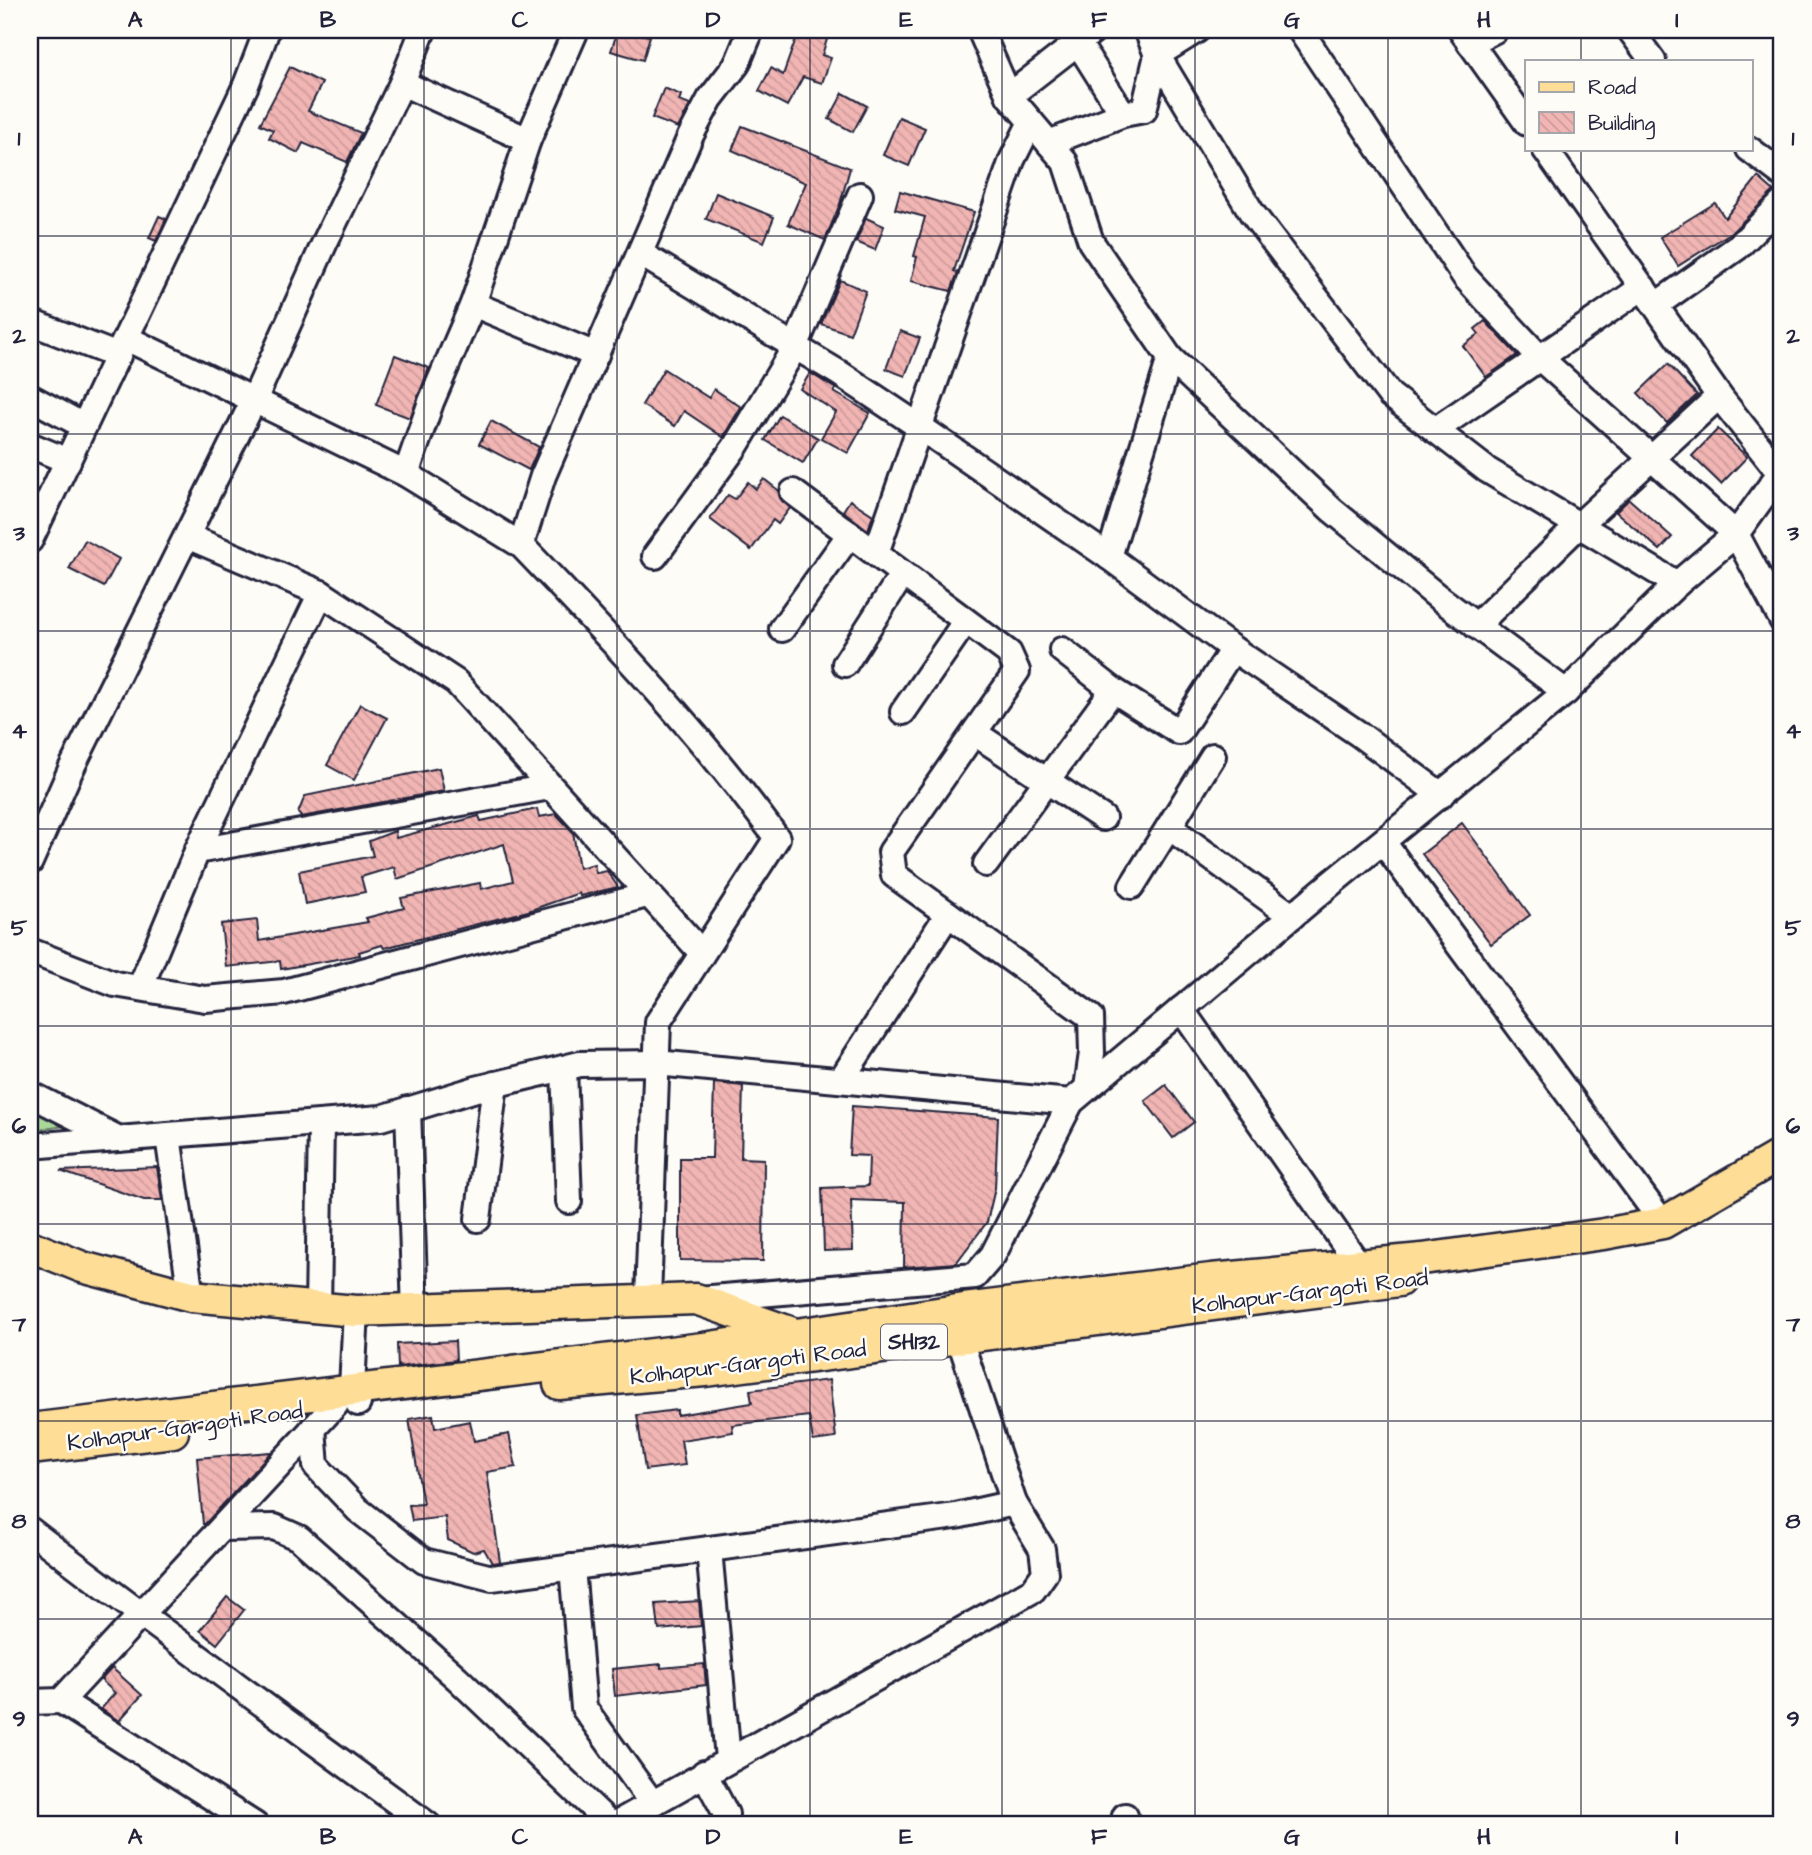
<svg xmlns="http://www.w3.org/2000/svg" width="1812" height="1855" font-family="'Architects Daughter',sans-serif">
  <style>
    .green { fill: #a9d898; stroke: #667d6a; stroke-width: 2 }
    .building { fill: url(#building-back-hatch); stroke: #22223b; stroke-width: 2 }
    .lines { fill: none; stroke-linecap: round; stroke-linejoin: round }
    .minor-casing { stroke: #22223b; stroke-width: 30 }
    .major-casing { stroke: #22223b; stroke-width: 35 }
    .minor { stroke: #fdfcf7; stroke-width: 24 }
    .major { stroke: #fedd96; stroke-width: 30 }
    .grid { fill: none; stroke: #22223b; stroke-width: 2; stroke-opacity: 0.55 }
    .labels { text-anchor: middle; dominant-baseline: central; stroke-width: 5; stroke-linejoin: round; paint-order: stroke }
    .shield { fill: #fdfcf7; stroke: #646373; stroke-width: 2 }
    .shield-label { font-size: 21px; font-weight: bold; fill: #22223b }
    .street-label { font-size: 23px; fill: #22223b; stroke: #fdfcf7 }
    .neatline { fill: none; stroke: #22223b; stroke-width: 2.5 }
    .grid-label { font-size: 23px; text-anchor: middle; font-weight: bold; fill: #22223b }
  </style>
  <defs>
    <pattern id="building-back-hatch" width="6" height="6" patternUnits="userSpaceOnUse" patternTransform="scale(1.75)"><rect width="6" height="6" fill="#f1b5b3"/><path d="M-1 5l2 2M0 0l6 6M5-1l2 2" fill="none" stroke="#ce9b9b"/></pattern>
  </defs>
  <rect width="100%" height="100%" fill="#fdfcf7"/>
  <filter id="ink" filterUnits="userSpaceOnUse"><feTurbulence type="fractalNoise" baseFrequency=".0143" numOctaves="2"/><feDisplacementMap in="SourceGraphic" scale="14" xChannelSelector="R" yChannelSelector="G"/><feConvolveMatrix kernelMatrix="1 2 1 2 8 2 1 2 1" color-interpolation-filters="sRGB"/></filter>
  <g filter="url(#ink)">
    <path class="green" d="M30,1094L86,1123L30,1131Z"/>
    <g class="building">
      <path d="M618,30L650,36L643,60L611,51Z"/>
      <path d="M799,30H830L822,55L831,58L822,83L803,77L787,106L759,91L771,68L783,75Z"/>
      <path d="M290,67L322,83L308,111L361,133L347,162L303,143L298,153L269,138L273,130L260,124Z"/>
      <path d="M664,88L681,95L679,101L690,105L678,128L652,118Z"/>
      <path d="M843,93L867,106L853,132L829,119Z"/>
      <path d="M899,117L925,128L909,166L883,155Z"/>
      <path d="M742,126L850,168L840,204L825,240L788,224L806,183L732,150Z"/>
      <path d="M1758,177L1774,191L1732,232L1678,266L1660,237L1715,203L1725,218Z"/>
      <path d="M900,191L974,212L954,271L958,272L951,291L911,281L917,257L914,256L925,217L895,209Z"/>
      <path d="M716,193L774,217L764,242L706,219Z"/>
      <path d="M159,216L166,219L156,241L149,238Z"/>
      <path d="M866,218L884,226L875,250L856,242Z"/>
      <path d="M840,280L866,291L850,334L821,324Z"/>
      <path d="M1485,321L1517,355L1486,377L1463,346L1479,334L1475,329Z"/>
      <path d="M900,331L920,338L905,376L886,369Z"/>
      <path d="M395,355L429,368L410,418L376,405Z"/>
      <path d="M1668,364L1697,395L1667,423L1638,393Z"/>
      <path d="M664,369L709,398L714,389L741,407L723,437L684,411L675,426L642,405Z"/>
      <path d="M810,373L836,389L834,392L870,413L848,453L821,438L836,412L800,389Z"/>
      <path d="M780,415L818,438L803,463L765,440Z"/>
      <path d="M491,421L539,447L529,470L479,444Z"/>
      <path d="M1718,429L1747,457L1721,484L1692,456Z"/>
      <path d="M764,479L778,490L780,498L790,508L778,524L773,520L751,550L710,519L728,495L735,499L748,482L756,489Z"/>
      <path d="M1629,499L1672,537L1660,550L1616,512Z"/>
      <path d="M850,500L873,515L868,530L843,511Z"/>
      <path d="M85,540L119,559L104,587L69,569Z"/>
      <path d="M360,704L387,718L354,780L327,765Z"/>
      <path d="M439,768L444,791L301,817L298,813L305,796Z"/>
      <path d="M537,809L539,817L556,814L573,832L579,868L594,864L596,873L607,871L618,887L580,896L579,893L528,911L384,948L382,945L359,952L360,955L281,969L280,961L226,967L221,924L257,920L259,941L368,922L366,918L404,908L401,898L480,883L481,889L513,881L504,844L397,879L394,867L361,877L365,892L305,904L299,871L373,856L369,841L395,831L396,838L479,816L481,821Z"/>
      <path d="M1462,823L1530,915L1491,944L1422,854Z"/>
      <path d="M714,1083L743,1086L741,1158L764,1159L763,1261L680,1260V1158H712Z"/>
      <path d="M1166,1085L1194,1122L1173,1138L1145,1101Z"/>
      <path d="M852,1106L998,1117L995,1188L987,1222L956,1263L904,1267L905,1202L851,1200L853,1250L824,1251L822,1188L868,1186L869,1156L849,1155Z"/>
      <path d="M157,1167L162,1200H144L60,1171Z"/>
      <path d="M455,1341L456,1360L398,1367L397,1344Z"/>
      <path d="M829,1380L836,1438L813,1441L809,1416L732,1425L733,1432L681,1440L685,1465L645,1470L637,1415L677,1410V1415L752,1403L750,1390Z"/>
      <path d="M433,1415L435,1428L470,1421L474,1441L509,1434L516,1467L487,1472L500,1562L492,1563L484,1549L473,1552L448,1540L445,1517L412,1521L409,1505L423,1504L409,1419Z"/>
      <path d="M271,1452L205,1524H203L197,1458Z"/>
      <path d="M227,1597L244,1610L217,1644L200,1630Z"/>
      <path d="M699,1601L701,1626L659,1630L656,1604Z"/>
      <path d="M661,1664V1668L704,1664L706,1685L615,1696L612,1669Z"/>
      <path d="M112,1668L142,1695L119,1721L101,1709L115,1693L101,1680Z"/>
    </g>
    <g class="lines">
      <defs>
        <g id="minor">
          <path d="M980,30L1009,96L1065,162L1091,242L1170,358L1332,510L1438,597L1566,692"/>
          <path d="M1070,30L1123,114"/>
          <path d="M1147,30L1157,55L1252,213L1390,395L1487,470L1677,584"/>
          <path d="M1300,30L1465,277L1540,358L1736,534L1782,620"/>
          <path d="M1461,30L1527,123"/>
          <path d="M1630,30L1653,61"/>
          <path d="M1470,43L1495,30"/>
          <path d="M402,83L528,140"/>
          <path d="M1009,96L1094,30"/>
          <path d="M1049,143L1123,114L1144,110L1157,55L1197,30"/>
          <path d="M1545,149L1719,396L1780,473"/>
          <path d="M1749,149L1782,174"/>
          <path d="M641,254L839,373L920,427L1109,557L1233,649L1359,734L1441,795"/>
          <path d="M473,304L596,355"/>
          <path d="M1656,305L1738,247L1782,203"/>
          <path d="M30,322L118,356"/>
          <path d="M126,338L406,474"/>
          <path d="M30,397L84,426"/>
          <path d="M1435,430L1643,287"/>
          <path d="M30,445L68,461"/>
          <path d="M793,492L1009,653L1017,671L891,852L894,875L1091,1017L1092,1053L1087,1088"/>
          <path d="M189,537L321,593L456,682L702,953"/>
          <path d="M30,540L246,85L267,30"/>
          <path d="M521,545L406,474L431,402L473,304L528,140L576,30"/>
          <path d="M876,553L1012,160L1031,122"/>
          <path d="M655,556L735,447L795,347L860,195"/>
          <path d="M1109,557L1170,358"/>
          <path d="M1476,626L1577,527L1719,396"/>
          <path d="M782,629L850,534"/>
          <path d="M1062,650L1113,690L1179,732L1233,649"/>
          <path d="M845,664L902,575"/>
          <path d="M903,712L965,622"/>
          <path d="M976,734L1103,818"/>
          <path d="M1169,827L1292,916"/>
          <path d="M1383,842L1663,1223"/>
          <path d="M197,851L550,787"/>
          <path d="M30,862L71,769L254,400L325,242L402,83L423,30"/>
          <path d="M986,864L1113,690"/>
          <path d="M1132,886L1213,756"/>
          <path d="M30,951L115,984L205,999L284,992L647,895"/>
          <path d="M140,988L197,851L321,593"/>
          <path d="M1181,1009L1359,1265"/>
          <path d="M564,1068L569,1201"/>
          <path d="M841,1080L948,914"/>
          <path d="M30,1094L119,1139"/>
          <path d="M408,1109L415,1311"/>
          <path d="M168,1136L191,1296"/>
          <path d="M30,1146L381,1118L476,1089L580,1064L656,1063L1071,1102"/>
          <path d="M478,1219L495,1084"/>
          <path d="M648,1299L658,1022L777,838C700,733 611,639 521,545L543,476L690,137L710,99L737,64L751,30"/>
          <path d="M699,1299L975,1276L993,1255L1071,1102L1329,885L1566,692L1677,584L1736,534L1782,470"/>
          <path d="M318,1309L321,1123"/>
          <path d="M356,1311L352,1388L358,1403"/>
          <path d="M313,1428L316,1466L358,1510L424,1561L492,1578L956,1516L1014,1503"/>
          <path d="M222,1528L274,1527L299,1538L457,1678L611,1825"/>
          <path d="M30,1530C160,1631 295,1727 428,1825"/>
          <path d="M709,1549L728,1759"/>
          <path d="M572,1567L584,1708L652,1803"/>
          <path d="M61,1701L255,1825"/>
          <path d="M30,1702L61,1701L336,1404"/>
          <path d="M704,1773L726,1814L723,1825"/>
          <path d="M614,1825L1033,1590L1045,1573L1042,1549L1014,1503L959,1337L962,1320"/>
          <path d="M1123,1825L1125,1816"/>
        </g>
        <g id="major">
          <path d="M30,1246L82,1267L191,1296L356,1311L696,1299L790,1332"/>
          <path d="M559,1384L705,1371L1399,1281"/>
          <path d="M30,1429L703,1348L964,1309L1211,1279L1422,1259L1604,1234L1663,1223L1782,1154"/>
          <path d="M38,1448L173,1432"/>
        </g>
      </defs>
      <use href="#minor" class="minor-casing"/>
      <use href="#major" class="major-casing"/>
      <use href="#minor" class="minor"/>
      <use href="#major" class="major"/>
    </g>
  </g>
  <path class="grid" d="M231,30V1825M424,30V1825M617,30V1825M810,30V1825M1002,30V1825M1195,30V1825M1388,30V1825M1581,30V61M1581,149V1825M30,236H1782M30,434H1782M30,631H1782M30,829H1782M30,1026H1782M30,1224H1782M30,1421H1782M30,1619H1782"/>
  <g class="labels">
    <rect class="shield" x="881" y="1324.5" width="66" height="35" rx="5"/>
    <g class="shield-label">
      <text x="914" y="1342">SH132</text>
    </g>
    <g class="street-label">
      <text transform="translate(1310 1292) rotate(-7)">Kolhapur-Gargoti Road</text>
      <text transform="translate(748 1363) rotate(-7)">Kolhapur-Gargoti Road</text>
      <text transform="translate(185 1427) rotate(-8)">Kolhapur-Gargoti Road</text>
    </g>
  </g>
  <rect width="1812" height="1855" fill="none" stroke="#fdfcf7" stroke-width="77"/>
  <rect x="1525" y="60" width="228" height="91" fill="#fdfcf7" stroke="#a5a5ac" stroke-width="2"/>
  <rect x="1539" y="82" width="35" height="10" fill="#fedd96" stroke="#a5a5ac" stroke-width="2"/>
  <text x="1588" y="94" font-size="21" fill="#22223b">Road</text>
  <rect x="1539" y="112" width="35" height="21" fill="url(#building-back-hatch)" stroke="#a5a5ac" stroke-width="2"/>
  <text x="1588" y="130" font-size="21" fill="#22223b">Building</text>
  <rect x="38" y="38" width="1735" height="1778" class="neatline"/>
  <g class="grid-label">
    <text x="135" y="27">A</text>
    <text x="328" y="27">B</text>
    <text x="520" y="27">C</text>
    <text x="713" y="27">D</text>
    <text x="906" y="27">E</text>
    <text x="1099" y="27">F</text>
    <text x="1292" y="27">G</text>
    <text x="1484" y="27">H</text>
    <text x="1677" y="27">I</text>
    <text x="19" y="145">1</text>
    <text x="1793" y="145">1</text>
    <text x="19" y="343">2</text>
    <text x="1793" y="343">2</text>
    <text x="19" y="540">3</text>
    <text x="1793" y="540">3</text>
    <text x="19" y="738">4</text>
    <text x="1793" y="738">4</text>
    <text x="19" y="935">5</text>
    <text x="1793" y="935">5</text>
    <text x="19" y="1133">6</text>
    <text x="1793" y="1133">6</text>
    <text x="19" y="1331">7</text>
    <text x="1793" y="1331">7</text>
    <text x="19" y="1528">8</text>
    <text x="1793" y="1528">8</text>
    <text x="19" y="1726">9</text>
    <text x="1793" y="1726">9</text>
    <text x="135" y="1844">A</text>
    <text x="328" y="1844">B</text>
    <text x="520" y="1844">C</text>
    <text x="713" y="1844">D</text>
    <text x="906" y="1844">E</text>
    <text x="1099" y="1844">F</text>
    <text x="1292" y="1844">G</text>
    <text x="1484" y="1844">H</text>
    <text x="1677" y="1844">I</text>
  </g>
</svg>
